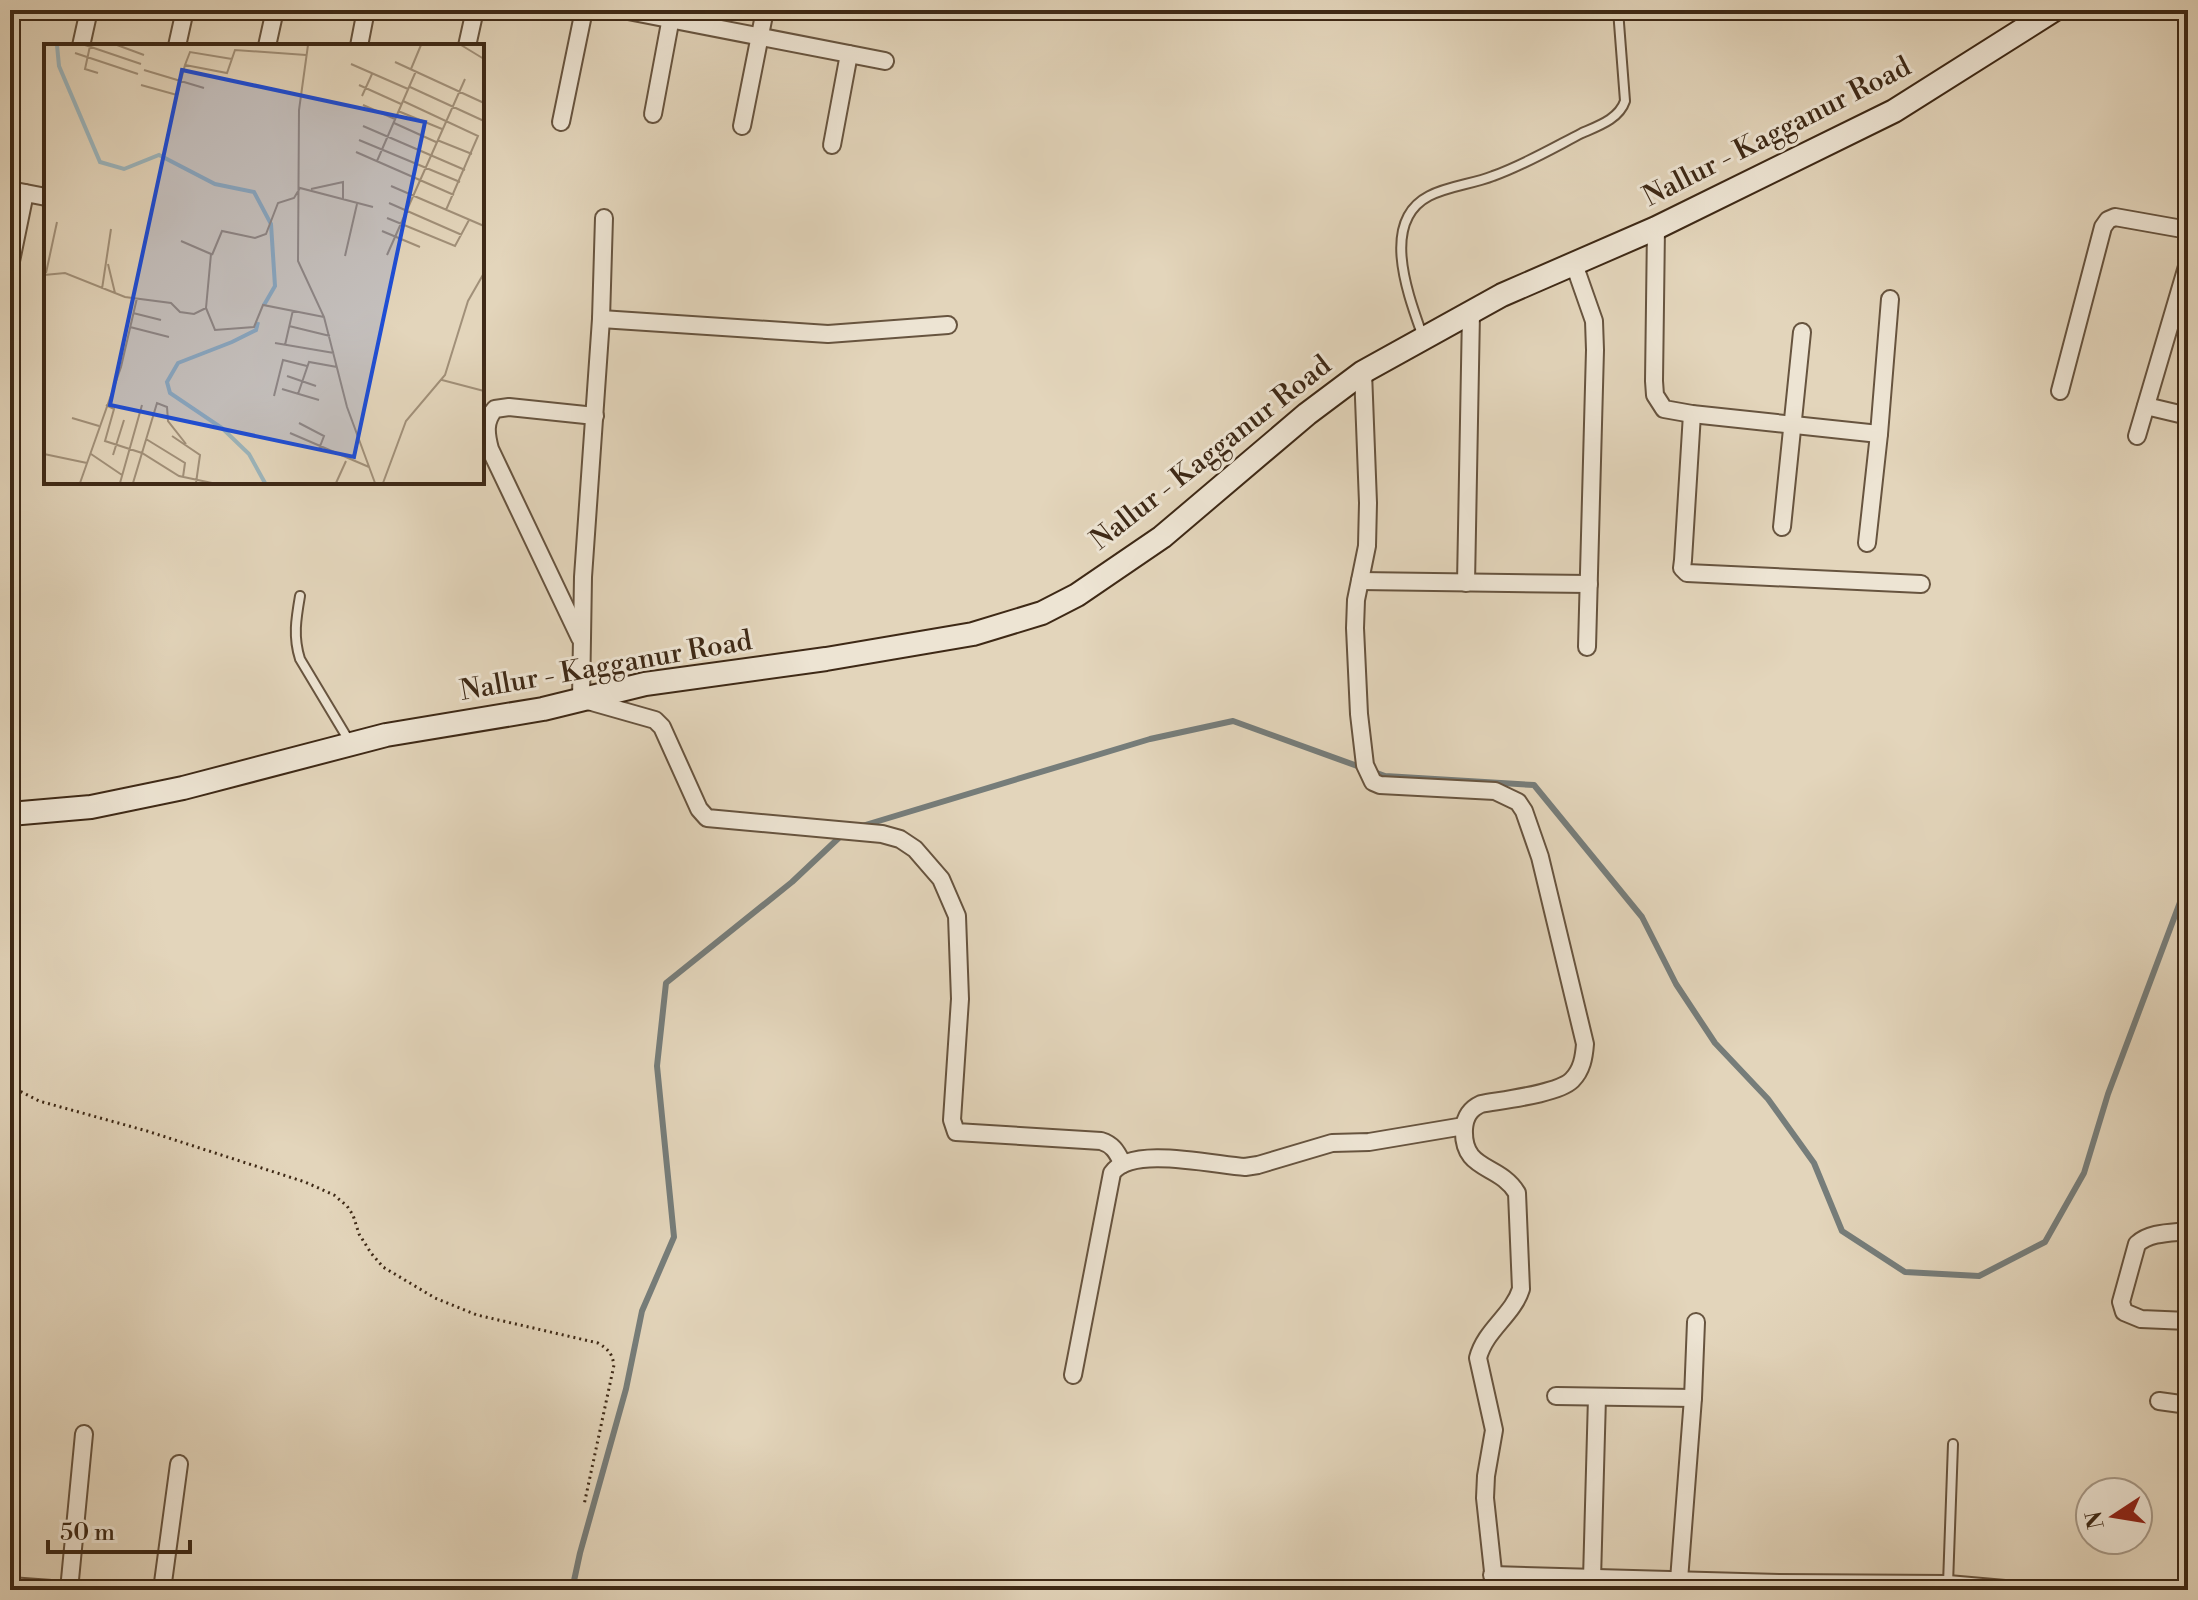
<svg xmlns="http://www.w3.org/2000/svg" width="2198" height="1600" font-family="'Libre Bodoni',serif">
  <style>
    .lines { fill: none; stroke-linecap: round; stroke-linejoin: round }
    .stream { stroke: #767d7a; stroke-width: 6 }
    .lane-casing { stroke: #67543f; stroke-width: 12 }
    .street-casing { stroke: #67543f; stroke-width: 20 }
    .secondary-casing { stroke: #3e2916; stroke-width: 26 }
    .path { stroke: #3e2916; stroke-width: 3; stroke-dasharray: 2 4; stroke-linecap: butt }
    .lane { stroke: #ede4d3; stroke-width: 8 }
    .street { stroke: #ede4d3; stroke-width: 16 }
    .secondary { stroke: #ede4d3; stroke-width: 22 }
    .labels { text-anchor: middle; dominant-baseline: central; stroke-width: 6; stroke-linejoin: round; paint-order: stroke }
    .street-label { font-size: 28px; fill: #3e2916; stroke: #ede4d3 }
    .inset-river { fill: none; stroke: #9cb5bc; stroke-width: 4 }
    .inset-road { fill: none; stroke: #a19079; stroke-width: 2 }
    .view { fill: #1d4ed8; fill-opacity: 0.15; stroke: #1d4ed8; stroke-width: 4 }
    .inset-edge { fill: none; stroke: #3e2916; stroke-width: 4 }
  </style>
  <rect width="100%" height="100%" fill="#e3d5bb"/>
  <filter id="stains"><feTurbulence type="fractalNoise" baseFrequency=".0025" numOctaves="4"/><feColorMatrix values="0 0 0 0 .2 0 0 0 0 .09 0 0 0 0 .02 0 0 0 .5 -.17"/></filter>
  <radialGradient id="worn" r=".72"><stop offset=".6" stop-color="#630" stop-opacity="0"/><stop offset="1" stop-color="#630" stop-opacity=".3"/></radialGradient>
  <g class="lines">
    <g class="stream">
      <path d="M862,826L1150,739L1233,721L1385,776L1534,785L1642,917L1676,984L1715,1043L1768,1099L1814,1163L1842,1231L1905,1272L1979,1276L2045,1242L2084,1173L2108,1094L2188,881"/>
      <path d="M572,1590L580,1553L626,1389L642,1311L674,1237L657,1066L666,983L792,882L844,833"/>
    </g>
    <defs>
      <g id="lane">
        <path d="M1423,337C1409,297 1379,222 1429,196C1448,186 1473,184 1493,176C1524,165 1553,148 1582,133C1598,126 1619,119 1625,101L1618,10"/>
        <path d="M300,596C296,619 293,637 300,659L351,744"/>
        <path d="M1948,1584L1953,1444"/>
      </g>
      <g id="street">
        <path d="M623,10L885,61"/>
        <path d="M81,46L89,10"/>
        <path d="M177,46L185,10"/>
        <path d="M267,46L275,10"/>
        <path d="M359,46L366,10"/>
        <path d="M467,46L475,10"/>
        <path d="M653,114L672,12"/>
        <path d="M561,122L584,10"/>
        <path d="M742,126L765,10"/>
        <path d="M832,145L849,54"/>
        <path d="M10,190L46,197"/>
        <path d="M604,218L601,319L583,577L581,699L655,720L662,727L699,809L707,818L882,834L900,839L915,849L941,879L957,916L960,999L952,1120L956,1132L1101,1141C1114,1145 1117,1153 1123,1164"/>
        <path d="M1656,228L1654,381L1655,395L1664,409L1692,414L1879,434"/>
        <path d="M1574,264L1594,321L1595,350L1587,647"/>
        <path d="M10,266L25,193"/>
        <path d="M601,319L828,334L948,325"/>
        <path d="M1363,372L1368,503L1367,546L1356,600L1355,628L1359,714L1365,765L1373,782L1380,785L1495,791L1518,802L1524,811L1540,857L1585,1044C1584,1057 1582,1070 1572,1080C1558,1094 1502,1100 1481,1104C1470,1109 1465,1116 1464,1129C1462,1172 1499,1163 1517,1193L1521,1289C1513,1315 1485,1330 1478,1358L1494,1430L1486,1476L1485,1498L1495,1590"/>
        <path d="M2060,391L2103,227L2108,220L2115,217L2188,230"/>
        <path d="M2146,406L2188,416"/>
        <path d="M1692,414L1683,560L1682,568L1687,573L1921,584"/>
        <path d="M2137,436L2188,263"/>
        <path d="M1782,527L1802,332"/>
        <path d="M1867,543L1879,434L1890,299"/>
        <path d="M1360,581L1589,584"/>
        <path d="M1466,583L1471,313"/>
        <path d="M580,638L490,449C486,434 484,421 495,409L509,407L595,416"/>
        <path d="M2188,1231C2171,1233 2150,1232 2137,1244L2121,1302L2124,1312L2141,1319L2188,1321"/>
        <path d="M1073,1375L1112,1173C1131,1145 1214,1165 1245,1167L1258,1165L1332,1143L1369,1142L1464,1126"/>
        <path d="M1556,1396L1693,1398"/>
        <path d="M2159,1401L2188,1405"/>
        <path d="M1492,1575L1779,1583L1948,1584L2016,1590"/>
        <path d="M1592,1579L1597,1397"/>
        <path d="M1679,1580L1693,1398L1696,1322"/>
        <path d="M10,1586L65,1590"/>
        <path d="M69,1590L84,1434"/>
        <path d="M162,1590L179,1464"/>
      </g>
      <path id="secondary" d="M10,814L91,807L183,788L386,735L543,709L645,684L826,659L973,634L1042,613L1077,595L1162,537L1307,414L1363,372L1502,295L1656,228L1894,111L2054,10"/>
    </defs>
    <use href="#lane" class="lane-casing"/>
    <use href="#street" class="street-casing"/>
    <use href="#secondary" class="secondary-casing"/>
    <path class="path" d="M10,1086L39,1101L147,1131L305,1182L334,1195L347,1206L353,1215L359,1234L371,1253L383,1267L435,1298L477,1315L598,1343C608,1349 612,1353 614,1365L584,1505"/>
    <use href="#lane" class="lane"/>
    <use href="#street" class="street"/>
    <use href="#secondary" class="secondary"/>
  </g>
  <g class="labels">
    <g class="street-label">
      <text transform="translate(1777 132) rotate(-27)">Nallur - Kagganur Road</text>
      <text transform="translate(1211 453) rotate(-38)">Nallur - Kagganur Road</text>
      <text transform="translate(606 666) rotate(-10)">Nallur - Kagganur Road</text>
    </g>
  </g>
  <g transform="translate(44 44)">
    <rect width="440" height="440" fill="#e3d5bb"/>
    <path class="inset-river" d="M13,1L15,22L56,118L80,125L115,111L171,140L210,148L227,180L231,242L220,261M214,278L212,286L188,298L134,319L123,338L126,349L178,384L205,410L221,439"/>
    <path class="inset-road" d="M41,1L97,20M73,1L100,11M264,1L255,66L254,217L280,273L303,363L331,439M417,1L440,15M46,2L41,25L54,29M31,9L94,30M188,15L146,8L141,21L183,29L191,6L262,11M351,18L440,59M307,20L364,45M367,25L377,1M100,26L160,44M97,41L133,51L141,21M315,41L357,60M366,43L440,77M318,52L328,30M359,57L434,92L402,166M319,61L351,75M354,67L398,85M350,79L392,98M319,82L421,126M315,96L416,138M393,96L428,110M312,108L410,151M333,117L372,27M347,142L440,182M267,145L299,138V155M345,159L418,191M343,174L411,202L425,176M338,187L376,203M137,197L167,210L162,264M168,211L178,187L211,194L222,190L234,159L250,154L256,144L329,163M343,211L421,35M301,212L313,160M64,220L71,249M2,229L13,178M0,231L21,229L81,253L127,259L136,268L150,270L162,264L171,286L210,283L219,261L280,273M58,245L67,185M89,269L117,276M245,282L286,292M86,283L125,293M231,299L290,309M241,301L249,266M243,332L272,342M398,336L440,347M238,345L275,356M254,350L265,318L293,323M230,352L239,316L263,322M62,361L70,365L61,397L98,409L135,432L168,439M28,374L55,382M255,379L280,392L275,405M246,389L325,423M128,392L156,411L152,439M102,395L141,419L139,433M0,410L43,419M47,410L78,431M69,411L80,376M36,439L77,323L93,254M76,439L98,361M89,439L113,359L123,363L124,377L142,400M292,439L302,417M339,439L362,377L401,331L424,257L440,229"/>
    <path class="view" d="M138,26L381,78L310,413L66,361Z"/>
    <rect width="440" height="440" class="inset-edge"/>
  </g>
  <rect width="2198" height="1600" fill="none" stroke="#e3d5bb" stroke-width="40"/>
  <rect x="12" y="12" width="2174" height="1576" fill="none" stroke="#3e2916" stroke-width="4"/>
  <rect x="20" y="20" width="2158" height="1560" fill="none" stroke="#3e2916" stroke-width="2"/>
  <g transform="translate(2114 1516) rotate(258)"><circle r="38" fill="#ede4d3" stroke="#a79987" stroke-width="2"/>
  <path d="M0-6L14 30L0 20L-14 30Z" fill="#8f2418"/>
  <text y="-12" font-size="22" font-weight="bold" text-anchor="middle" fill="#3e2916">N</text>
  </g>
  <path d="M48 1540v12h142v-12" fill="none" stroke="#3e2916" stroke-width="4"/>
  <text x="60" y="1540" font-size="24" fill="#3e2916" stroke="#ede4d3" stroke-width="6" paint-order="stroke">50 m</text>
  <rect width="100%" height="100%" filter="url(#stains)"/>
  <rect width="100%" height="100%" fill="url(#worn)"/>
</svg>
